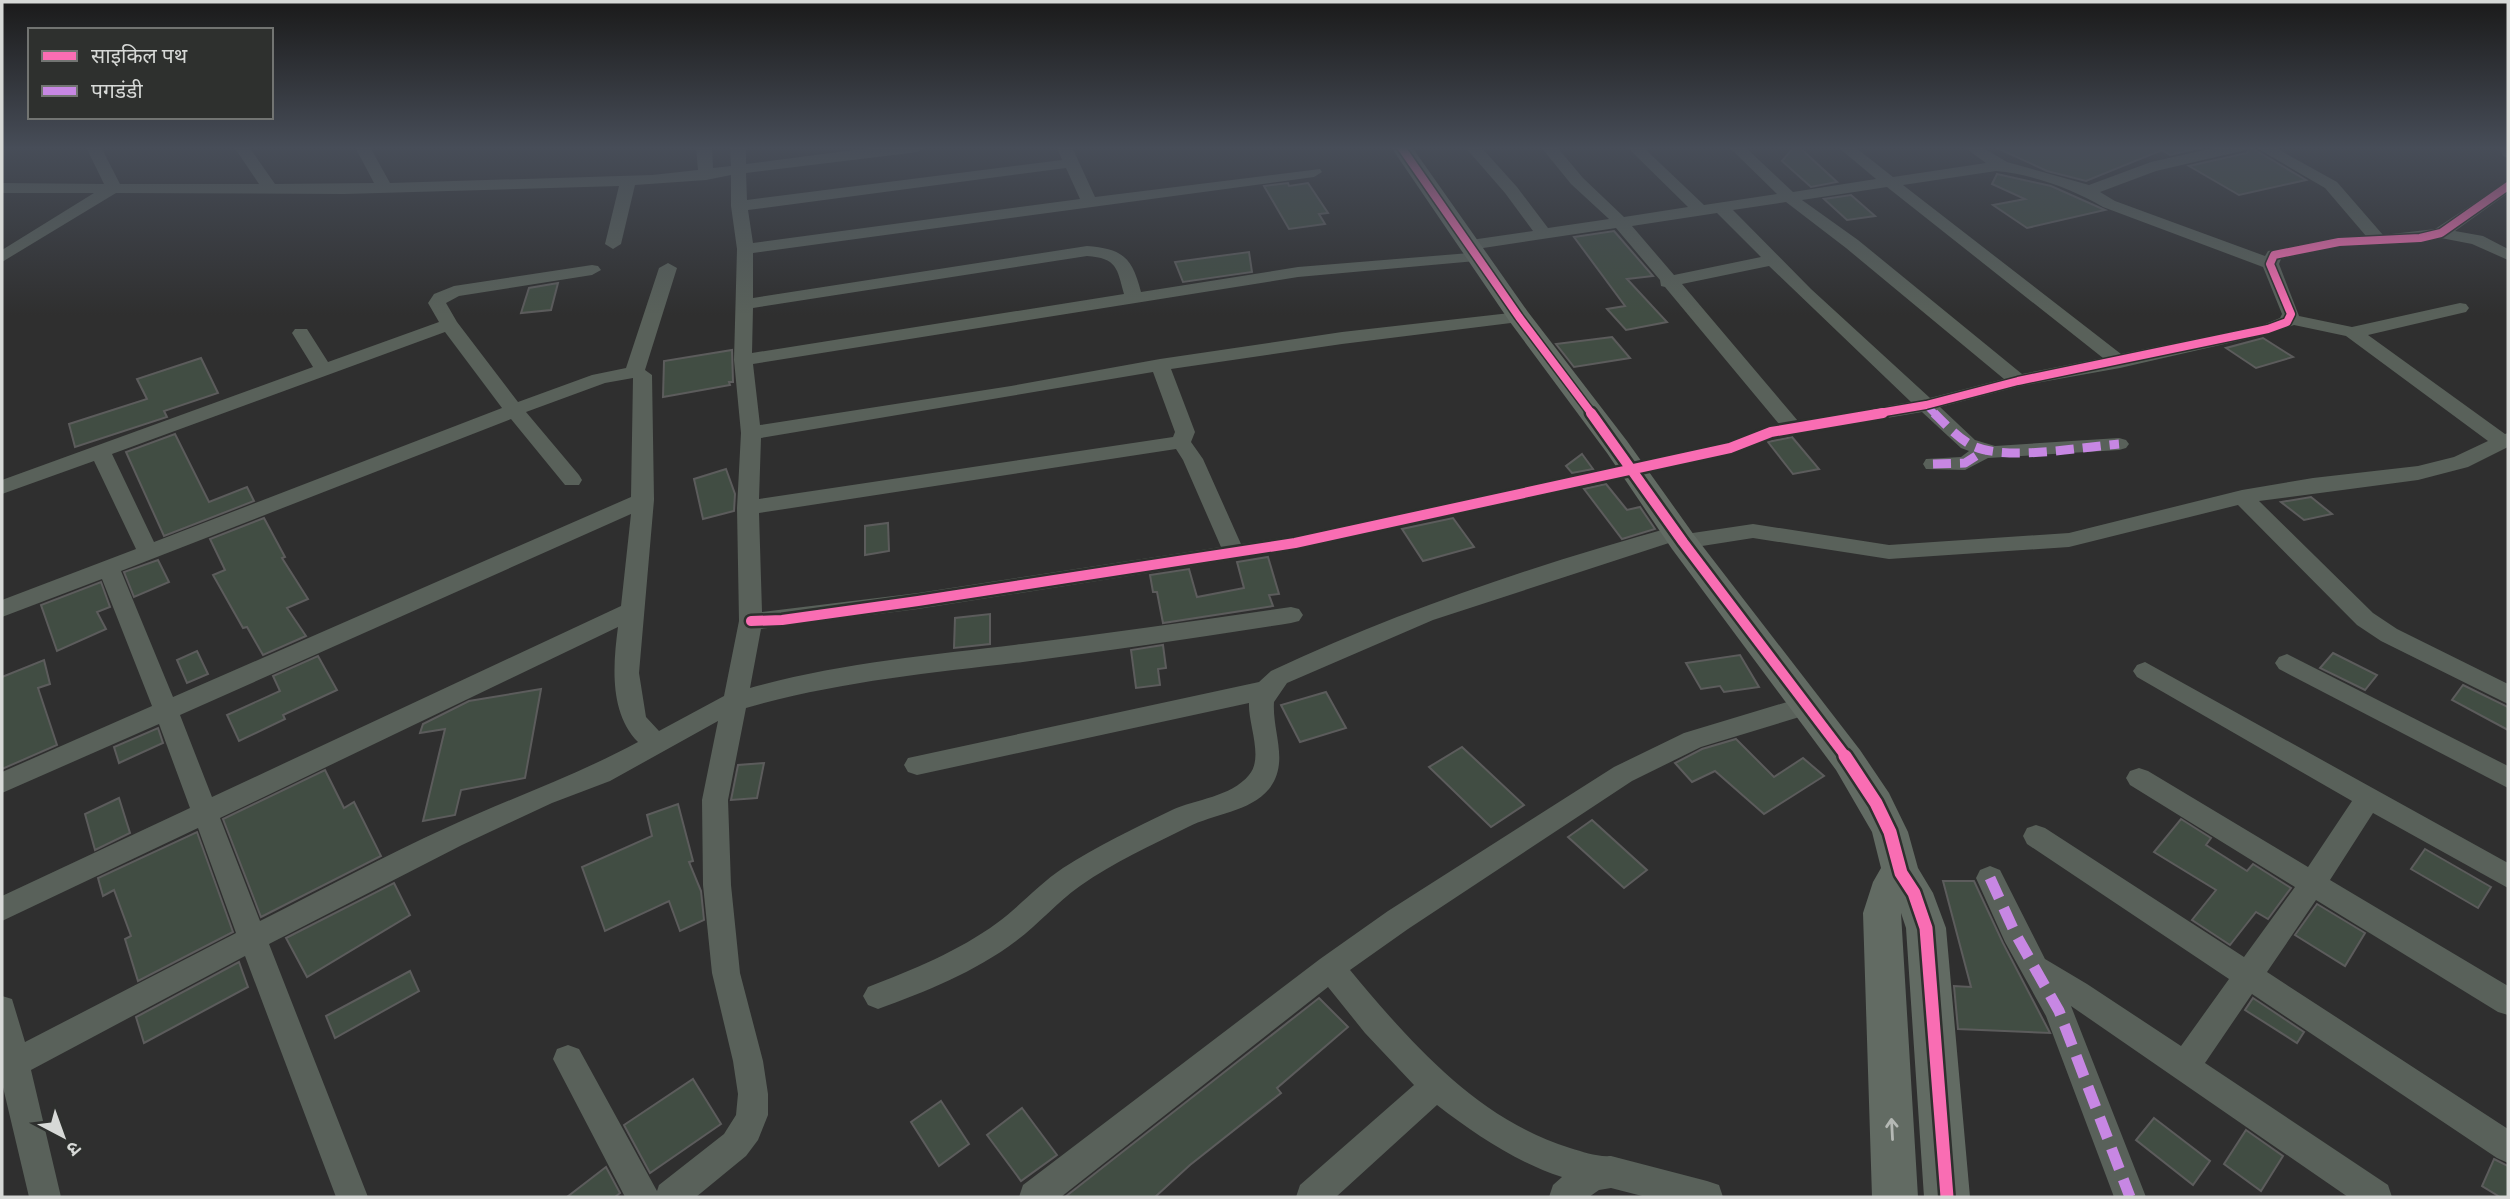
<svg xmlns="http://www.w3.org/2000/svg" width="2510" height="1199" font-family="Karla,'Noto Sans Devanagari',sans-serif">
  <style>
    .building { fill: #414d43; stroke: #5c5c5c; stroke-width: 2 }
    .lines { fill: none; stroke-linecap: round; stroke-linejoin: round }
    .street { fill: #59615a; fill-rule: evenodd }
    .secondary { fill: #626b63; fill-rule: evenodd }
    .quiet-far2 { stroke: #c787e3; stroke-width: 7; stroke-dasharray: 13 7; stroke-linecap: butt }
    .quiet-far1 { stroke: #c787e3; stroke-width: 9; stroke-dasharray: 18 9; stroke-linecap: butt }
    .quiet { stroke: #c787e3; stroke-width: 11; stroke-dasharray: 22 11; stroke-linecap: butt }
    .cycleway-far2-casing { stroke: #2e302e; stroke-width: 11 }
    .cycleway-far1-casing { stroke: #2e302e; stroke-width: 15 }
    .cycleway-casing { stroke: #2e302e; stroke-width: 18 }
    .cycleway-far2 { stroke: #f96db3; stroke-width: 8 }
    .cycleway-far1 { stroke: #f96db3; stroke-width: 10 }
    .cycleway { stroke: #f96db3; stroke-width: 13 }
    .oneway { stroke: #b4b8b4 }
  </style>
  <rect width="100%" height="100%" fill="#2f2f2f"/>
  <g class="building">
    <path d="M1794,147H1799L1837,182L1811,187L1782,161Z"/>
    <path d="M1995,147H2204L2170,155L2162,150L2086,181L2047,171Z"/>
    <path d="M2250,147L2306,180L2239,195L2189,166L2247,153Z"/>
    <path d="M1997,174L2051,186L2105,210L2027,228L1993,205L2025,199L1992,184Z"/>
    <path d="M1288,183L1289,186L1308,183L1328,213L1319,214L1325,224L1289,229L1264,186Z"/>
    <path d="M1851,195L1875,216L1847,220L1824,199Z"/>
    <path d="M1614,231L1653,276L1627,279L1667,322L1626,330L1607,309L1625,306L1574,237Z"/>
    <path d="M1249,252L1252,272L1183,282L1175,262Z"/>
    <path d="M558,283L551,310L521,313L529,288Z"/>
    <path d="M1612,337L1630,358L1574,367L1556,344Z"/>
    <path d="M2263,338L2293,357L2256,368L2226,348Z"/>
    <path d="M732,350L733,382H729L730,385L663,397L664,361Z"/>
    <path d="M201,358L218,393L164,411L167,417L75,447L69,424L147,399L137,379Z"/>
    <path d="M175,434L209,502L247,487L254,501L164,536L126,452Z"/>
    <path d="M1792,437L1819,469L1793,474L1768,442Z"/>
    <path d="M1582,454L1593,469L1572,473L1566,466Z"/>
    <path d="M726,469L735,494L734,511L703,519L694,479Z"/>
    <path d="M1606,484L1627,510L1640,507L1655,529L1622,539L1584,489Z"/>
    <path d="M2311,497L2332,514L2304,520L2281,502Z"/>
    <path d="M264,518L285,557L282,558L308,599L287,608L306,636L263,655L247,627L243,628L213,575L225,570L210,539Z"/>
    <path d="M1453,518L1474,547L1423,561L1402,529Z"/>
    <path d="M888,523L889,551L865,555V526Z"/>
    <path d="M1268,557L1279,594L1269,595L1273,606L1163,623L1157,592H1153L1150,575L1189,569L1197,597L1244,588L1237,562Z"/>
    <path d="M158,560L169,582L134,597L124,572Z"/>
    <path d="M101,582L110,607L97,612L106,629L57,651L41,605Z"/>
    <path d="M990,614V644L954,648L955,618Z"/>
    <path d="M1163,645L1166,668L1158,669L1160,685L1136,688L1131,650Z"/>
    <path d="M197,651L208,674L187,683L177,660Z"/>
    <path d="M2333,653L2377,675L2365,690L2320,668Z"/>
    <path d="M1740,655L1759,687L1724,692L1720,686L1701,689L1686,663Z"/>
    <path d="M318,656L337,690L283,715L285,719L239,741L227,715L280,691L273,676Z"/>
    <path d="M44,660L50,684L38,688L57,745L2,769V677Z"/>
    <path d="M2463,685L2508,707V730L2452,700Z"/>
    <path d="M541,689L525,778L461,790L455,815L423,821L445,729L420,733L423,724L469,701Z"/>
    <path d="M1326,692L1346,728L1300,742L1281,705Z"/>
    <path d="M158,728L163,743L119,763L114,747Z"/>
    <path d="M1736,739L1774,777L1803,758L1824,776L1764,814L1715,771L1692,782L1675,763L1702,749Z"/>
    <path d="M1462,747L1524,805L1491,827L1429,767Z"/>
    <path d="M764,763L757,798L731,800L738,765Z"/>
    <path d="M325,770L344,808L354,802L381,856L261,917L223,819Z"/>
    <path d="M119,798L130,833L95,850L85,814Z"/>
    <path d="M678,804L693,861L689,862L701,891L704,920L680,931L669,901L605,931L582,867L652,836L647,815Z"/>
    <path d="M2181,819L2211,838L2206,845L2247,871L2253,864L2291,888L2268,919L2256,912L2230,945L2192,920L2216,890L2154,852Z"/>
    <path d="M1592,820L1647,870L1624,888L1568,837Z"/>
    <path d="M197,832L233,932L138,981L125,939L131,936L114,890L103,896L98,878Z"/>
    <path d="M2425,849L2491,887L2478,908L2411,869Z"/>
    <path d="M1943,881H1974L2003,943L2050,1033L1958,1029L1954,986L1971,987Z"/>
    <path d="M394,883L410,915L307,977L286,938Z"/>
    <path d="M2317,904L2365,933L2345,966L2295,935Z"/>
    <path d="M239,962L248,987L144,1043L136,1017Z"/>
    <path d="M410,971L419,991L335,1038L326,1016Z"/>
    <path d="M1319,998L1348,1027L1277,1088L1281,1093L1190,1165L1155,1197H1065Z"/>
    <path d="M2253,998L2304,1032L2297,1043L2245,1010Z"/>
    <path d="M693,1079L721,1124L650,1173L624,1125Z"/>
    <path d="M941,1101L969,1144L939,1166L911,1122Z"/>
    <path d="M1022,1108L1057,1155L1021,1181L987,1135Z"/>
    <path d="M2154,1118L2210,1161L2193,1185L2136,1140Z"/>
    <path d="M2246,1130L2283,1156L2261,1191L2224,1164Z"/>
    <path d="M2494,1159L2508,1166V1197H2500L2482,1186Z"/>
    <path d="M606,1167L620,1193L615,1197H567Z"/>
  </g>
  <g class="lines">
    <g class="street">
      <path d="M86,147H101L120,184H259L234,147H249L275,184L374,183L355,147H370L390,183L652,175L698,170L696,147H712L713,168L731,166L730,147H746V164L877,147H925L918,152L746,173L747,200L1062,160L1057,147H1072L1095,197L1320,169L1322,172L1314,177L753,253V298L1087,246C1123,249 1132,257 1141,292L1298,267L1482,252L1485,256L1482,260L1476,261L1298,277L753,364L760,425L1011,386L1160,359L1342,332L1519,312L1525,313L1528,317L1525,321L1519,322L1342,344L1171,369L1195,432L1191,442L1203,459L1241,544L1295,536L1725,443L1779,424L1665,287L1661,286L1660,280L1616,228L1470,250L1464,249L1462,245L1464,241L1533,231L1505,193L1465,147H1481L1517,187L1548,228L1609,219L1571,184L1541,147H1557L1583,178L1624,217L1688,207L1627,147H1643L1704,205L1777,194L1729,147H1745L1793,192L1876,179L1838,147H1855L1893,177L1986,163L1964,147H1982L2007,162L2089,185L2151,162L2218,147H2248L2246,150L2156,171L2100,192L2115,201L2265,256L2268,251L2274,250L2339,237L2366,236L2325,188L2255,147H2274L2337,182L2383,235L2435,229L2508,181V193L2455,231L2483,236L2508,249V260L2472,244L2441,238L2420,243L2339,247L2281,259L2279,264L2299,316L2352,327L2460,303L2466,304L2469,308L2466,312L2368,335L2505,434L2508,433V447L2468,467L2418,480L2259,501L2373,613L2397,629L2508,684V704L2381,641L2357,625L2238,505L2069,547L1889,559L1753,538L1683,549L1675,547L1672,542L1433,620L1287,683L1274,702C1272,732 1290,762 1269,789C1250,812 1213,814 1188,827C1152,845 1114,862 1080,886C1057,902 1039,924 1016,941C975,972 925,992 878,1009L868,1005L863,996L868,987C912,970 959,951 997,923C1020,906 1039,884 1063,868C1097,846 1135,828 1172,810C1196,799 1231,797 1249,775C1264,758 1248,724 1249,703L917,775L908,772L904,765L908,758L1259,682L1271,671C1401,610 1538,564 1676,526L1684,528L1686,534L1753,524L1889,545L2069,533L2242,490L2313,478L2418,466L2454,457L2488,441L2346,336L2294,325L2268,334L2120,368L2020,386L1940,407L1975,440L1995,446L2119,438L2126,440L2129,444L2126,448L2119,450L1988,458L1965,470L1926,469L1923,464L1926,459L1961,457L1969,451L1961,448L1922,412L1775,437L1730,454L1295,550L918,609L761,629L750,688C839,663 930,655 1022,644C1112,633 1202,620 1291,607L1299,609L1303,615L1299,621L1291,623C1202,637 1113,650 1023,662C929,673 837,682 746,708L728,800L731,885L740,973L763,1061L768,1094V1115L758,1140L746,1156L696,1197H625L553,1059L557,1049L568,1045L579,1049L657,1191L659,1185L724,1134L736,1115L738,1094L733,1061L712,973L703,885L702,800L718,721L610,781L552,803L462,845L269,944L368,1197H336L245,956L31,1070L61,1197H29L2,1083V996L12,999L25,1042L236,933L198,828L2,921V896L190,808L159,724L2,793V772L152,706L102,579L2,617V600L136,549L94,461L2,494V480L313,367L292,333L295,329H307L328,362L439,322L428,303L434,294L454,286L592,265L598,266L601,270L592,275L459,296L446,303L457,322L518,402L592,375L626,368L659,268L668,263L677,268L645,370L652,375L654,500L639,673L646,717L659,731L724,696L739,621L737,508L741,433L734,360L737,249L731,206V175L706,180L635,185L621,244L613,249L605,244L619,186L344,194L116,193L2,262V250L94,193H2V183L104,184ZM1066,168L1080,199L753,243L748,210ZM1996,171C2032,174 2073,189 2103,207L2263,267L2282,314L2280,318L2263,325L2121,354L1903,185ZM1887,187L2103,358L2022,374L1858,240L1802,200ZM1786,202L1846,248L2004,379L1930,398L1811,289L1733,210ZM1717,213L1761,257L1674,275L1632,226ZM1087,256C1117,258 1117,268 1124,294L752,353L753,308ZM1769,266L1911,402L1798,421L1682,284ZM445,332L502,408L154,542L112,454ZM1153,372L1175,432L1173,437L759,499L761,438ZM633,378L631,497L173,697L121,571L511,419L565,485H579L582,480L579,475L526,412L605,383ZM1176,449L1183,460L1221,547L918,593L762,612L759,513ZM631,514L621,606L212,797L180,715ZM618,627C613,664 609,713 638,742C577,775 511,798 448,827C384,856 322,890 260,921L220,818Z"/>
      <path d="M2499,147H2508V158L2503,156Z"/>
      <path d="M2287,654L2508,766V788L2279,669L2275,663L2279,657Z"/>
      <path d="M2145,662L2508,863V888L2373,813L2330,880L2508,986V1015L2498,1012L2316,900L2267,972L2508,1129V1163L2497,1158L2252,994L2205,1063L2388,1185L2392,1197H2348L2071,1006L2146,1197H2114L2046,1016L2005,942L1976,878L1980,870L1990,866L2000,870L2045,959L2087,984L2181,1046L2229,979L2027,844L2023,836L2027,828L2036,825L2045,828L2244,957L2295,887L2130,785L2126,778L2130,771L2139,768L2148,771L2308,867L2352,801L2137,677L2133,671L2137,665Z"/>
      <path d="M1807,696L1816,698L1819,705L1816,712L1701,747L1632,781L1408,929L1350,970C1409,1041 1478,1120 1570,1148C1584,1152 1596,1157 1611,1156L1707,1181L1719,1185L1723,1197H1646L1611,1188L1599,1190L1589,1197H1549L1553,1185L1562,1177C1516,1162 1476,1135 1437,1105L1336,1197H1296L1300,1185L1414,1085L1365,1033L1328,987L1061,1197H1019L1023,1185L1320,959L1388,911L1614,767L1684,733Z"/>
    </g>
    <path class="secondary" d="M1391,147H1412L1528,312L1627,441L1694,535L1860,750L1889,793L1908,832L1918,868L1933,893L1946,928L1970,1197H1924L1906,928L1901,913L1918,1197H1872L1863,913L1873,882L1881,868L1872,832L1836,770L1672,549L1607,453L1510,322Z"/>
    <path class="quiet-far2" d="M1926,405L1935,414"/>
    <g class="quiet-far1">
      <path d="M1934,413C1945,424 1957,437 1971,445C2003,462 2082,447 2119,444"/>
      <path d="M1933,464L1965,463L1984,451"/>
    </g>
    <path class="quiet" d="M1990,878L2015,933L2059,1011L2130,1197"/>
    <defs>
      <g id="cycleway-far2">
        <path d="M1401,147L1519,317L1592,414"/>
        <path d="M1873,414L1926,405L2018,381L2268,329L2287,322L2291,314L2270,264L2274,255L2339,242L2420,238L2441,233L2508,186"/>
      </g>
      <g id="cycleway-far1">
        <path d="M1591,413L1683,542L1846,757"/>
        <path d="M751,621L782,620L918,601L1295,543L1730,448L1771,432L1883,413"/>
      </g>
      <path id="cycleway" d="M1845,756L1876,803L1890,832L1901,873L1914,893L1926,928L1947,1197"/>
    </defs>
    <use href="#cycleway-far2" class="cycleway-far2-casing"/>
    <use href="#cycleway-far1" class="cycleway-far1-casing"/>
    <use href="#cycleway" class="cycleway-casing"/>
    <use href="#cycleway-far2" class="cycleway-far2"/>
    <use href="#cycleway-far1" class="cycleway-far1"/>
    <use href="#cycleway" class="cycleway"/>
  </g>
  <defs><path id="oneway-shaft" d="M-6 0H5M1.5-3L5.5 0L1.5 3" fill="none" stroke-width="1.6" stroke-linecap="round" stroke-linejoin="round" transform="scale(1.75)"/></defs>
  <use class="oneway" href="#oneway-shaft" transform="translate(1892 1129) rotate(-93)"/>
  <linearGradient id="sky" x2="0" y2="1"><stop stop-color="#1a1a1a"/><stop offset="0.47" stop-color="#474d58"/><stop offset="1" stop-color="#474d58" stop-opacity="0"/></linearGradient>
  <rect width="2510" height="315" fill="url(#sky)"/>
  <rect width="2510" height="1199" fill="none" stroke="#d7d9d7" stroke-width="7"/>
  <rect x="28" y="28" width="245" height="91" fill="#2e302e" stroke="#727472" stroke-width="2"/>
  <rect x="42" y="51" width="35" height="10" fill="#f96db3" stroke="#727472" stroke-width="2"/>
  <text x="91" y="63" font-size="21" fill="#d7d9d7">साइकिल पथ</text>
  <rect x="42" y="86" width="35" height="10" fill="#c787e3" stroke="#727472" stroke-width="2"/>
  <text x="91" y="98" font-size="21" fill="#d7d9d7">पगडंडी</text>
  <g transform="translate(63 1136) rotate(139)" stroke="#2e302e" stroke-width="5" paint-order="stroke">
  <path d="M0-5L12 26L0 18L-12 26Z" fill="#d7d9d7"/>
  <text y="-10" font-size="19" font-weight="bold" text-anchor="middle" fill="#d7d9d7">उ</text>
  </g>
</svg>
